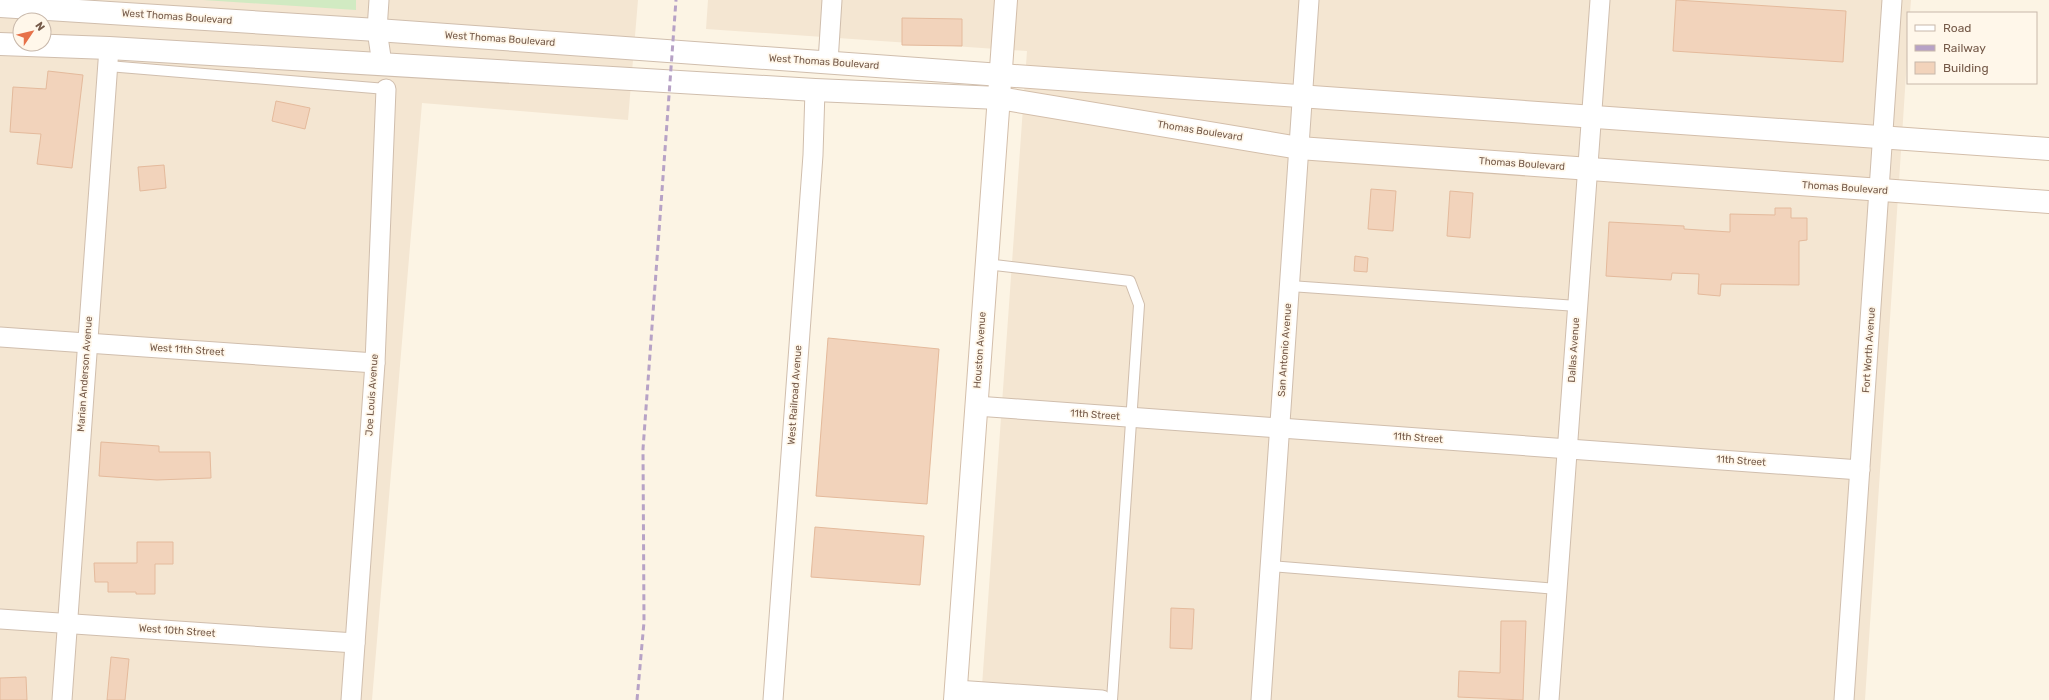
<svg xmlns="http://www.w3.org/2000/svg" width="2049" height="700" font-family="Rubik,sans-serif">
  <style>
    .residential { fill: #f4e6d2; fill-rule: evenodd }
    .green { fill: #d1eac2 }
    .building { fill: #f2d3bb; stroke: #e4ba9c }
    .lines { fill: none; stroke-linecap: round; stroke-linejoin: round }
    .service-casing { stroke: #d0bead; stroke-width: 12 }
    .minor-casing { stroke: #d0bead; stroke-width: 21 }
    .tertiary-casing { stroke: #d0bead; stroke-width: 24 }
    .secondary-casing { stroke: #d3beaa; stroke-width: 24 }
    .service { stroke: #fff; stroke-width: 10 }
    .minor { stroke: #fff; stroke-width: 19 }
    .tertiary { stroke: #fff; stroke-width: 22 }
    .secondary { stroke: #fff; stroke-width: 22 }
    .rail { stroke: #b7a2c6; stroke-width: 3; stroke-dasharray: 6 4; stroke-linecap: butt }
    .labels { text-anchor: middle; dominant-baseline: central; stroke-width: 3.5; stroke-linejoin: round; paint-order: stroke }
    .street-label { font-size: 10px; fill: #755a49; stroke: #fff7ea }
  </style>
  <rect width="100%" height="100%" fill="#fcf4e4"/>
  <g class="residential">
    <path d="M0,0H638L628,120L422,103L372,700H0ZM20,20H44V44H20Z"/>
    <path d="M708,0H1911L1910,13H1908V44L1865,700H981L1027,51L706,29Z"/>
  </g>
  <path class="green" d="M203,0H356V10Z"/>
  <g class="building">
    <path d="M1676,0L1846,11L1843,62L1673,51Z"/>
    <path d="M902,18L962,19V46L902,45Z"/>
    <path d="M48,71L83,75L72,168L37,164L41,134L10,132L13,87L46,89Z"/>
    <path d="M276,101L310,108L305,129L272,121Z"/>
    <path d="M164,165L166,188L140,191L138,167Z"/>
    <path d="M1371,189L1396,191L1393,231L1368,229Z"/>
    <path d="M1450,191L1473,193L1470,238L1447,236Z"/>
    <path d="M1775,208H1791V218H1807V240L1799,241V285L1721,284L1720,296L1698,294L1699,274L1672,273L1671,280L1606,276L1609,222L1684,226V229L1730,232V214L1775,215Z"/>
    <path d="M1355,256L1368,258L1367,272L1354,271Z"/>
    <path d="M828,338L939,349L927,504L816,496Z"/>
    <path d="M101,442L159,446V452H210L211,478L157,480L99,476Z"/>
    <path d="M815,527L924,536L920,585L811,577Z"/>
    <path d="M137,542H173V564H155V594H136V592H108V582H95L94,563H137Z"/>
    <path d="M1171,608L1194,609L1192,649L1170,648Z"/>
    <path d="M1501,621H1526L1523,700L1458,697L1459,671L1500,673Z"/>
    <path d="M111,657L129,659L125,700H107Z"/>
    <path d="M26,677L27,700H0V678Z"/>
  </g>
  <g class="lines">
    <defs>
      <g id="service">
        <path d="M108,66L386,89"/>
        <path d="M986,264L1130,281L1139,305L1112,700"/>
        <path d="M1290,286L1577,306"/>
        <path d="M1270,566L1557,589"/>
      </g>
      <g id="minor">
        <path d="M379,0L377,30L382,64"/>
        <path d="M828,62L832,0"/>
        <path d="M0,337L375,363"/>
        <path d="M976,406L1860,470"/>
        <path d="M0,619L355,643"/>
        <path d="M956,690L1102,700"/>
        <path d="M62,700L109,48"/>
        <path d="M351,700L375,363L386,89"/>
        <path d="M773,700L813,155L815,90"/>
        <path d="M1261,700L1309,0"/>
        <path d="M1549,700L1600,0"/>
        <path d="M1844,700L1892,0"/>
      </g>
      <g id="tertiary">
        <path d="M0,6L377,30L1001,75"/>
        <path d="M0,44L109,48L815,90L999,98"/>
      </g>
      <g id="secondary">
        <path d="M1001,75L2049,149"/>
        <path d="M999,98L1299,148L2049,202"/>
        <path d="M955,700L1006,0"/>
      </g>
    </defs>
    <use href="#service" class="service-casing"/>
    <use href="#minor" class="minor-casing"/>
    <use href="#tertiary" class="tertiary-casing"/>
    <use href="#secondary" class="secondary-casing"/>
    <use href="#service" class="service"/>
    <use href="#minor" class="minor"/>
    <use href="#tertiary" class="tertiary"/>
    <use href="#secondary" class="secondary"/>
    <path class="rail" d="M637,700L644,622L643,449L676,0"/>
  </g>
  <g class="labels">
    <g class="street-label">
      <text transform="translate(177 17) rotate(4)">West Thomas Boulevard</text>
      <text transform="translate(500 39) rotate(4)">West Thomas Boulevard</text>
      <text transform="translate(824 62) rotate(4)">West Thomas Boulevard</text>
      <text transform="translate(1200 131) rotate(9)">Thomas Boulevard</text>
      <text transform="translate(1522 164) rotate(4)">Thomas Boulevard</text>
      <text transform="translate(1845 188) rotate(4)">Thomas Boulevard</text>
      <text transform="translate(187 350) rotate(4)">West 11th Street</text>
      <text transform="translate(980 350) rotate(-86)">Houston Avenue</text>
      <text transform="translate(1285 350) rotate(-86)">San Antonio Avenue</text>
      <text transform="translate(1574 350) rotate(-86)">Dallas Avenue</text>
      <text transform="translate(1869 350) rotate(-86)">Fort Worth Avenue</text>
      <text transform="translate(85 374) rotate(-86)">Marian Anderson Avenue</text>
      <text transform="translate(372 395) rotate(-86)">Joe Louis Avenue</text>
      <text transform="translate(795 395) rotate(-86)">West Railroad Avenue</text>
      <text transform="translate(1095 415) rotate(4)">11th Street</text>
      <text transform="translate(1418 438) rotate(4)">11th Street</text>
      <text transform="translate(1741 461) rotate(4)">11th Street</text>
      <text transform="translate(177 631) rotate(4)">West 10th Street</text>
    </g>
  </g>
  <rect x="1907" y="12" width="130" height="72" fill="#fff7ea" stroke="#c8b8aa"/>
  <rect x="1915" y="25" width="20" height="6" fill="#ffffff" stroke="#c8b8aa"/>
  <text x="1943" y="32" font-size="12" fill="#755a49">Road</text>
  <rect x="1915" y="45" width="20" height="6" fill="#b7a2c6" stroke="#c8b8aa"/>
  <text x="1943" y="52" font-size="12" fill="#755a49">Railway</text>
  <rect x="1915" y="62" width="20" height="12" fill="#f2d3bb" stroke="#c8b8aa"/>
  <text x="1943" y="72" font-size="12" fill="#755a49">Building</text>
  <g transform="translate(32 32) rotate(55)"><circle r="19" fill="#fff7ea" stroke="#c8b8aa"/>
  <path d="M0-3L7 15L0 10L-7 15Z" fill="#e67149"/>
  <text y="-6" font-size="11" font-weight="bold" text-anchor="middle" fill="#755a49">N</text>
  </g>
</svg>
